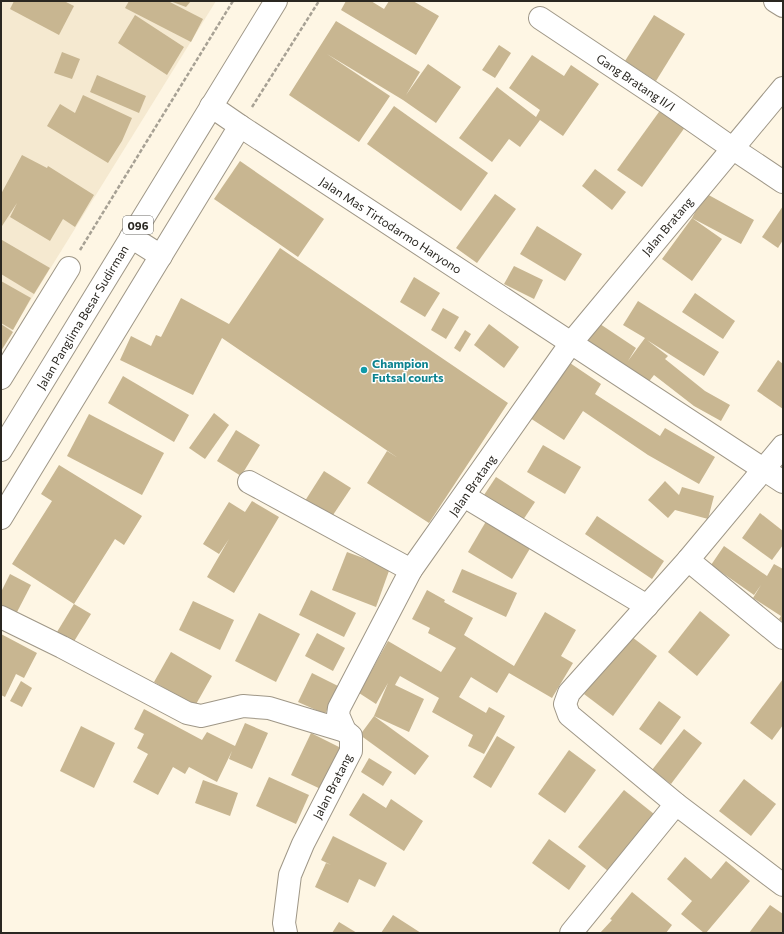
<svg xmlns="http://www.w3.org/2000/svg" width="784" height="934" font-family="Commissioner,sans-serif">
  <style>
    .built { fill: #f5e9d0 }
    .building { fill: #c8b691 }
    .lines { fill: none; stroke-linecap: round; stroke-linejoin: round }
    .street-casing { stroke: #9f9787; stroke-width: 24 }
    .secondary-casing { stroke: #9f9787; stroke-width: 24 }
    .primary-casing { stroke: #9f9787; stroke-width: 24 }
    .path { stroke: #a7a194; stroke-width: 2.5; stroke-dasharray: 4 2; stroke-linecap: butt }
    .street { stroke: #fff; stroke-width: 22 }
    .secondary { stroke: #fff; stroke-width: 22 }
    .primary { stroke: #fff; stroke-width: 22 }
    .culture-dot { fill: #0f9aa8; stroke: #fff; stroke-width: 1.5 }
    .labels { text-anchor: middle; dominant-baseline: central; stroke-width: 3; stroke-linejoin: round; paint-order: stroke }
    .shield { fill: #fff; stroke: #6a6864; stroke-width: 1 }
    .shield-label { font-size: 11px; font-weight: bold; fill: #2a2721 }
    .street-label { font-size: 12px; fill: #2a2721; stroke: #fff }
    .culture-label { font-size: 12px; font-weight: bold; fill: #0d838f; stroke: #fff; text-anchor: start }
  </style>
  <rect width="100%" height="100%" fill="#fef6e4"/>
  <path class="built" d="M1,1H216L1,348Z"/>
  <g class="building">
    <path d="M14,1H64L74,6L59,35L10,9Z"/>
    <path d="M129,1H168L203,19L191,42L125,8Z"/>
    <path d="M170,1H191L186,7Z"/>
    <path d="M346,1H371L384,9L389,1H413L439,16L416,55L341,10Z"/>
    <path d="M135,15L184,47L167,75L118,43Z"/>
    <path d="M654,15L685,34L656,81L625,61Z"/>
    <path d="M336,21L420,72L406,95L428,64L461,87L436,123L403,100L327,54L390,96L359,142L289,95Z"/>
    <path d="M499,45L511,53L495,78L482,70Z"/>
    <path d="M62,52L80,59L72,79L54,73Z"/>
    <path d="M532,55L564,76L571,65L599,84L563,136L540,120L520,147L509,139L492,162L459,138L497,87L536,117L540,110L509,88Z"/>
    <path d="M97,75L146,96L139,113L90,92Z"/>
    <path d="M83,95L132,118L122,141L108,163L47,126L60,104L75,113Z"/>
    <path d="M664,105L688,123L642,187L617,170Z"/>
    <path d="M394,106L488,173L461,211L367,144Z"/>
    <path d="M22,155L47,168L48,166L94,195L75,227L63,219L50,241L10,217L17,203L2,226L1,225V194Z"/>
    <path d="M240,161L324,219L298,257L214,199Z"/>
    <path d="M595,169L626,192L612,210L582,186Z"/>
    <path d="M705,193L754,220L741,244L692,218L722,239L692,281L662,259L692,218Z"/>
    <path d="M495,194L516,209L477,263L456,248Z"/>
    <path d="M783,206V240L778,248L762,237Z"/>
    <path d="M537,226L582,254L565,281L520,254Z"/>
    <path d="M2,240L50,268L34,294L1,274V243Z"/>
    <path d="M280,248L508,403L429,523L367,483L387,451L398,458L222,338L193,395L120,360L131,336L151,346L156,335L161,337L181,298L229,324Z"/>
    <path d="M514,266L543,280L534,299L504,284Z"/>
    <path d="M414,277L440,293L425,317L400,302Z"/>
    <path d="M1,281L31,298L13,330L1,323Z"/>
    <path d="M695,293L735,321L723,339L682,312Z"/>
    <path d="M638,301L719,352L704,376L647,340L668,356L665,359L705,391L730,405L721,421L694,406L654,375L647,384L585,340L597,322L636,348L628,361L645,338L623,325Z"/>
    <path d="M443,308L459,317L446,339L431,330Z"/>
    <path d="M1,324L13,332L1,351Z"/>
    <path d="M489,324L519,347L504,368L474,345Z"/>
    <path d="M465,330L471,334L460,352L454,348Z"/>
    <path d="M778,360L783,364V409L757,391Z"/>
    <path d="M567,361L601,384L595,394L660,436L665,428L715,457L699,484L648,455L583,411L564,440L530,418Z"/>
    <path d="M123,376L189,415L174,442L108,403Z"/>
    <path d="M214,413L229,425L205,459L189,448Z"/>
    <path d="M89,414L164,453L142,495L67,456Z"/>
    <path d="M236,430L260,445L241,476L217,461Z"/>
    <path d="M543,445L581,467L565,494L527,472Z"/>
    <path d="M59,465L142,516L124,545L115,539L74,604L12,564L52,501L41,494Z"/>
    <path d="M324,471L351,488L329,521L303,504Z"/>
    <path d="M496,477L535,502L523,520L484,495Z"/>
    <path d="M665,481L679,495L682,487L714,496L708,519L675,510L668,518L648,500Z"/>
    <path d="M252,501L279,517L234,593L207,577L229,539L219,554L203,544L229,502L245,512Z"/>
    <path d="M760,513L783,531V545L772,560L742,538Z"/>
    <path d="M597,516L664,561L652,579L585,534Z"/>
    <path d="M488,518L532,545L512,579L468,552Z"/>
    <path d="M724,546L767,576L774,564L783,569V622L779,619L781,616L753,598L761,585L754,595L711,565Z"/>
    <path d="M347,552L390,568L376,607L332,590Z"/>
    <path d="M462,569L517,593L506,617L452,592Z"/>
    <path d="M10,574L31,585L16,614L1,607V592Z"/>
    <path d="M311,590L356,613L344,637L299,615Z"/>
    <path d="M427,590L445,600L444,602L473,618L464,635L514,666L545,612L576,630L561,656L573,663L552,698L509,673L497,693L471,677L459,697L486,713L489,707L505,716L484,754L468,746L473,735L432,712L439,698L400,676L395,685L424,699L409,732L374,716L429,756L415,775L360,735L374,716L388,683L376,704L359,693L388,641L441,672L456,648L428,633L430,628L412,619Z"/>
    <path d="M193,601L234,620L220,650L179,630Z"/>
    <path d="M74,604L91,614L73,643L57,632Z"/>
    <path d="M700,611L730,635L697,676L668,652Z"/>
    <path d="M259,613L300,634L276,682L235,661Z"/>
    <path d="M317,633L345,648L333,671L305,656Z"/>
    <path d="M1,634L37,653L24,678L16,674L5,697L1,695V666L9,670L1,666Z"/>
    <path d="M628,634L657,656L613,716L584,694Z"/>
    <path d="M171,652L212,676L195,706L154,682Z"/>
    <path d="M312,673L338,686L325,714L298,702Z"/>
    <path d="M783,679V725L772,740L750,723Z"/>
    <path d="M21,681L32,688L22,707L10,701Z"/>
    <path d="M659,701L681,717L661,745L639,729Z"/>
    <path d="M144,709L202,740L207,732L235,746L245,723L268,733L252,769L229,759L232,751L217,782L189,767L185,774L173,767L158,795L133,782L148,754L137,748L144,734L134,729Z"/>
    <path d="M81,726L115,743L94,788L60,771Z"/>
    <path d="M684,729L702,743L671,784L652,770Z"/>
    <path d="M311,733L347,751L327,792L291,775Z"/>
    <path d="M497,736L515,747L491,788L473,777Z"/>
    <path d="M569,750L596,770L565,813L538,794Z"/>
    <path d="M369,758L392,772L383,786L361,772Z"/>
    <path d="M269,777L309,795L296,824L256,806Z"/>
    <path d="M744,779L776,804L751,836L719,811Z"/>
    <path d="M203,780L238,793L230,816L195,803Z"/>
    <path d="M624,790L654,814L608,871L578,847Z"/>
    <path d="M363,793L386,808L391,799L423,821L404,851L349,815Z"/>
    <path d="M333,836L387,863L375,887L359,879L348,903L315,887L326,863L331,865L321,860Z"/>
    <path d="M549,839L586,866L569,890L532,863Z"/>
    <path d="M685,857L711,879L726,861L750,881L706,933H704L681,914L692,901L667,879Z"/>
    <path d="M632,892L672,925L666,933H600L612,920L610,919Z"/>
    <path d="M770,905L783,914V933H749Z"/>
    <path d="M393,915L421,933H381Z"/>
    <path d="M339,922L357,933H332Z"/>
  </g>
  <g class="lines">
    <defs>
      <g id="street">
        <path d="M775,1L783,6"/>
        <path d="M540,18L669,104L732,148L783,182"/>
        <path d="M240,126L783,482"/>
        <path d="M783,446L688,560L569,693L565,704L569,715L676,804L783,885"/>
        <path d="M249,482L411,570"/>
        <path d="M464,496L647,606"/>
        <path d="M688,560L783,638"/>
        <path d="M1,617L62,647L187,713L201,716L243,706L269,708L345,731"/>
        <path d="M286,933L284,923L290,875L303,844L351,751V736L345,731L338,715L339,708L411,570L571,343L783,88"/>
        <path d="M571,933L676,804"/>
      </g>
      <g id="secondary">
        <path d="M1,378L69,268"/>
        <path d="M1,518L240,126L211,106"/>
      </g>
      <g id="primary">
        <path d="M131,237L161,256"/>
        <path d="M1,450L276,1"/>
      </g>
    </defs>
    <use href="#street" class="street-casing"/>
    <use href="#secondary" class="secondary-casing"/>
    <use href="#primary" class="primary-casing"/>
    <g class="path">
      <path d="M252,107L319,1"/>
      <path d="M80,250L233,1"/>
    </g>
    <use href="#street" class="street"/>
    <use href="#secondary" class="secondary"/>
    <use href="#primary" class="primary"/>
  </g>
  <circle class="culture-dot" cx="364" cy="370" r="4"/>
  <g class="labels">
    <rect class="shield" x="123" y="216" width="30" height="18" rx="3"/>
    <g class="shield-label">
      <text x="138" y="225">096</text>
    </g>
    <g class="street-label">
      <text transform="translate(636 82) rotate(34)">Gang Bratang II/I</text>
      <text transform="translate(391 225) rotate(33)">Jalan Mas Tirtodarmo Haryono</text>
      <text transform="translate(667 226) rotate(-50)">Jalan Bratang</text>
      <text transform="translate(82 317) rotate(-59)">Jalan Panglima Besar Sudirman</text>
      <text transform="translate(472 485) rotate(-55)">Jalan Bratang</text>
      <text transform="translate(332 786) rotate(-63)">Jalan Bratang</text>
    </g>
    <g class="culture-label">
      <text x="372" y="363">Champion<tspan x="372" dy="14">Futsal courts</tspan></text>
    </g>
  </g>
  <rect width="784" height="934" fill="none" stroke="#2a2721" stroke-width="4"/>
</svg>
